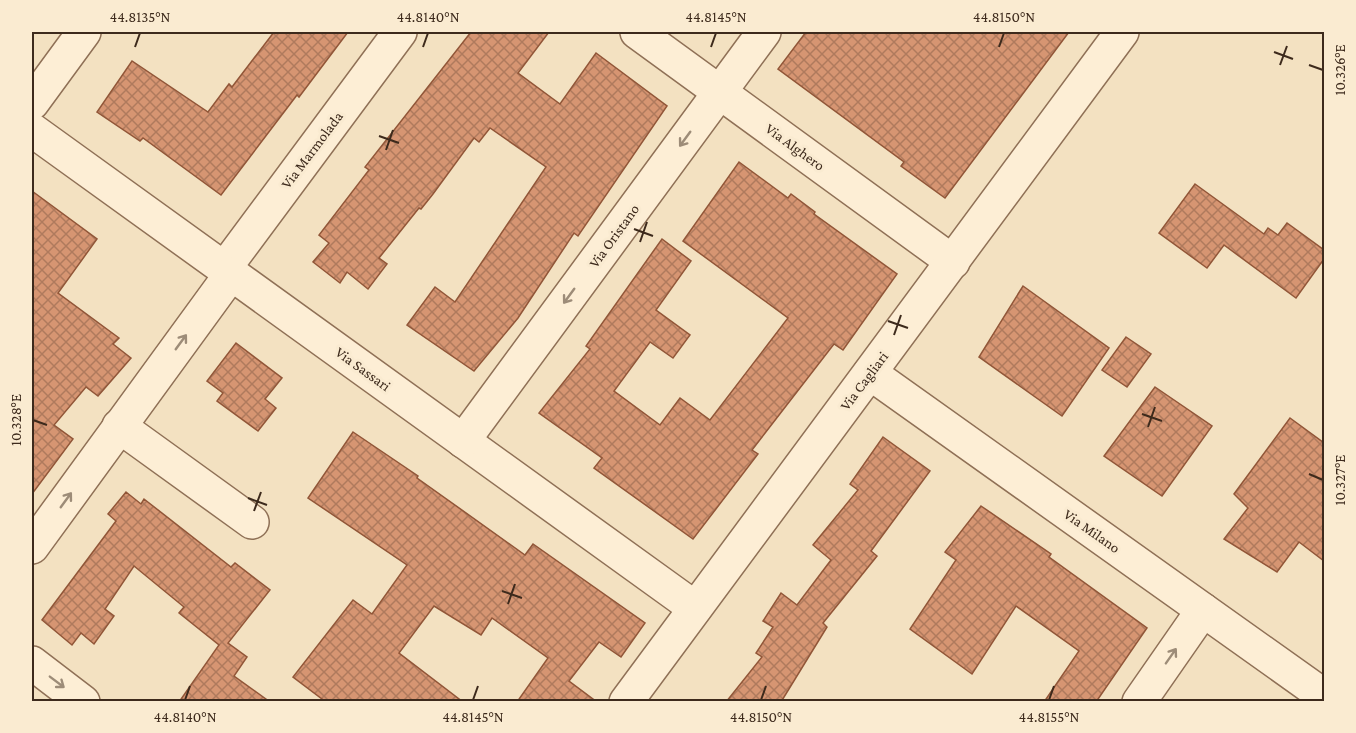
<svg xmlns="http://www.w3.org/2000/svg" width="1356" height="733" font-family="'Crimson Pro',serif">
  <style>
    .building { fill: url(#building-cross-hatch); stroke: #915638; stroke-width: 1.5 }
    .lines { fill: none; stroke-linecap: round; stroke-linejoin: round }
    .minor-casing { stroke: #8f7056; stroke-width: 36 }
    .tertiary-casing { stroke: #8f7056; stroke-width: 36 }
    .minor { stroke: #fdeed5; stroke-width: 33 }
    .tertiary { stroke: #fdeed5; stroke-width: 33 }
    .oneway { stroke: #9d8c78 }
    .ticks { fill: none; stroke: #3d2a1c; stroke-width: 2 }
    .labels { text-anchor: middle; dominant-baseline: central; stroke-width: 6; stroke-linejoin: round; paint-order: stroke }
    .street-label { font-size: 15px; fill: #3d2a1c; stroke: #faebd1 }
    .neatline { fill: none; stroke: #3d2a1c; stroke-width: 2 }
    .ticks-label { font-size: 15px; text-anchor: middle; fill: #3d2a1c }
  </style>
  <defs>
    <pattern id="building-cross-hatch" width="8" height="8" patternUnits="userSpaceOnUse" patternTransform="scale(1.5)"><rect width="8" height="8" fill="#d69572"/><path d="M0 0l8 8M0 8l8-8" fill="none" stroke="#af7a5d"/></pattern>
  </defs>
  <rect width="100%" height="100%" fill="#f3e1c1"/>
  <g class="building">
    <path d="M274,32H348L299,97L297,95L221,195L143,138L140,141L97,112L132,61L208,112L229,84L232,87Z"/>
    <path d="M471,32H549L518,73L560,104L596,53L667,106L578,236L574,233L518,318L474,371L407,325L435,287L455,302L546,167L490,128L479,142L474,138L433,194L421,209L419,208L379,258L387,264L368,289L347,272L340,283L313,262L329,243L319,235L369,170L365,167Z"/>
    <path d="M806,32H1069L945,198L901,166L904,162L778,69Z"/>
    <path d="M739,162L788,198L791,194L815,212L814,214L897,274L843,350L834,344L752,450L758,454L693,539L594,468L602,458L539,413L590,349L586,346L662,239L691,261L656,310L690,335L673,358L650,342L614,391L660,425L680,398L710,420L788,318L683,241Z"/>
    <path d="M1195,184L1264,234L1268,228L1278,235L1287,223L1324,250V259L1296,298L1224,245L1207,268L1159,233Z"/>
    <path d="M32,191L97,239L58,293L119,338L113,344L131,358L98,396L86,387L54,425L73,439L32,494Z"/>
    <path d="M1023,286L1109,348L1062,416L979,357Z"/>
    <path d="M1126,337L1151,354L1127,387L1102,370Z"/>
    <path d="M236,343L282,378L265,399L276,408L258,431L217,401L223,393L207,381Z"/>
    <path d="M1155,387L1212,426L1162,496L1104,456Z"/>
    <path d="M1290,418L1324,443V561L1299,542L1277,572L1224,539L1248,508L1234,494Z"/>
    <path d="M353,432L418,476L417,478L525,555L533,544L645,623L621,657L599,642L569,681L597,702H517L548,658L492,618L481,635L434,606L399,653L463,702H326L293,677L353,600L372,614L407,565L308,498Z"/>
    <path d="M883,437L930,471L871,551L877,556L823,623L827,627L781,702H726L762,657L756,653L773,627L763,621L781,593L797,605L831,560L813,545L858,490L850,484Z"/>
    <path d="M126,492L141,504L144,499L231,567L235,563L270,590L228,643L247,657L234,676L270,702H179L219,645L179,613L184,607L134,566L105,609L114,616L94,644L81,633L72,645L42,620L116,521L108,514Z"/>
    <path d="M981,506L1051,554L1049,557L1147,628L1096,702H1044L1079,651L1016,606L972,674L910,629L956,560L945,552Z"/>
  </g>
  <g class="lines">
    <defs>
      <g id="minor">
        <path d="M637,32L953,262"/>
        <path d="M32,103L84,32"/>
        <path d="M32,130L695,608"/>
        <path d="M224,269L400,32"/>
        <path d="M870,373L1324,696"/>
        <path d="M119,426L252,522"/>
        <path d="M463,441L764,32"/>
        <path d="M32,547L231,274"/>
        <path d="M32,663L83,702"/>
        <path d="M1139,702L1203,610"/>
      </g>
      <path id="tertiary" d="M626,702L1122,32"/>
    </defs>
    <use href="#minor" class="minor-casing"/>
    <use href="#tertiary" class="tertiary-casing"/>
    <use href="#minor" class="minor"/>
    <use href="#tertiary" class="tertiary"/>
  </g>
  <defs><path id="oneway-shaft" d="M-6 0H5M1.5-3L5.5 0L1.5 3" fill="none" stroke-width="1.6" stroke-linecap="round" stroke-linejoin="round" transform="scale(1.5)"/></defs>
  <g class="oneway">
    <use href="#oneway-shaft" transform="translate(685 139) rotate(126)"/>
    <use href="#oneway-shaft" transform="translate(569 296) rotate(126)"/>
    <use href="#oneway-shaft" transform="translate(181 342) rotate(-54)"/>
    <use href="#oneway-shaft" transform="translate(66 500) rotate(-54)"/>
    <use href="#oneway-shaft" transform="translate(1171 656) rotate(-55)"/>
    <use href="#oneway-shaft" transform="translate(57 682) rotate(37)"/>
  </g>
  <path class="ticks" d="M135,47L140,33M423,47L428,33M711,47L716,33M999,47L1004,33M1274,52L1293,59M1280,65L1287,46M1309,65L1323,70M379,136L399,143M386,150L393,130M634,229L653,236M640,242L647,222M888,321L908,328M894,335L901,315M1142,414L1162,421M33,420L47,425M1148,427L1155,407M1309,474L1323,480M248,498L267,505M254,511L261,492M502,591L522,598M508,604L515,584M185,700L190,686M473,700L478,686M761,700L766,686M1049,700L1054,686"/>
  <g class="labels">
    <g class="street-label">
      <text transform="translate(795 147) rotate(36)">Via Alghero</text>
      <text transform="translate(312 150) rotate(-53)">Via Marmolada</text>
      <text transform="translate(614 236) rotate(-54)">Via Oristano</text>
      <text transform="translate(363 369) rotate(36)">Via Sassari</text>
      <text transform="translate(864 381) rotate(-53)">Via Cagliari</text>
      <text transform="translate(1092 531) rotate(35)">Via Milano</text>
    </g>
  </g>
  <rect width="1356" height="733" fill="none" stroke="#faebd1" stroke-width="66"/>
  <rect x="33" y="33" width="1290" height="667" class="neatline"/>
  <g class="ticks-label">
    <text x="140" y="22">44.8135°N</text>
    <text x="428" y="22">44.8140°N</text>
    <text x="716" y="22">44.8145°N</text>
    <text x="1004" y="22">44.8150°N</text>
    <text transform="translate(1340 70) rotate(-90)" y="5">10.326°E</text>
    <text transform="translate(16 420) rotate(-90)" y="5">10.328°E</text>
    <text transform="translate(1340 480) rotate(-90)" y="5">10.327°E</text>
    <text x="185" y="722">44.8140°N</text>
    <text x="473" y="722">44.8145°N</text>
    <text x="761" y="722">44.8150°N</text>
    <text x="1049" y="722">44.8155°N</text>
  </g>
</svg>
